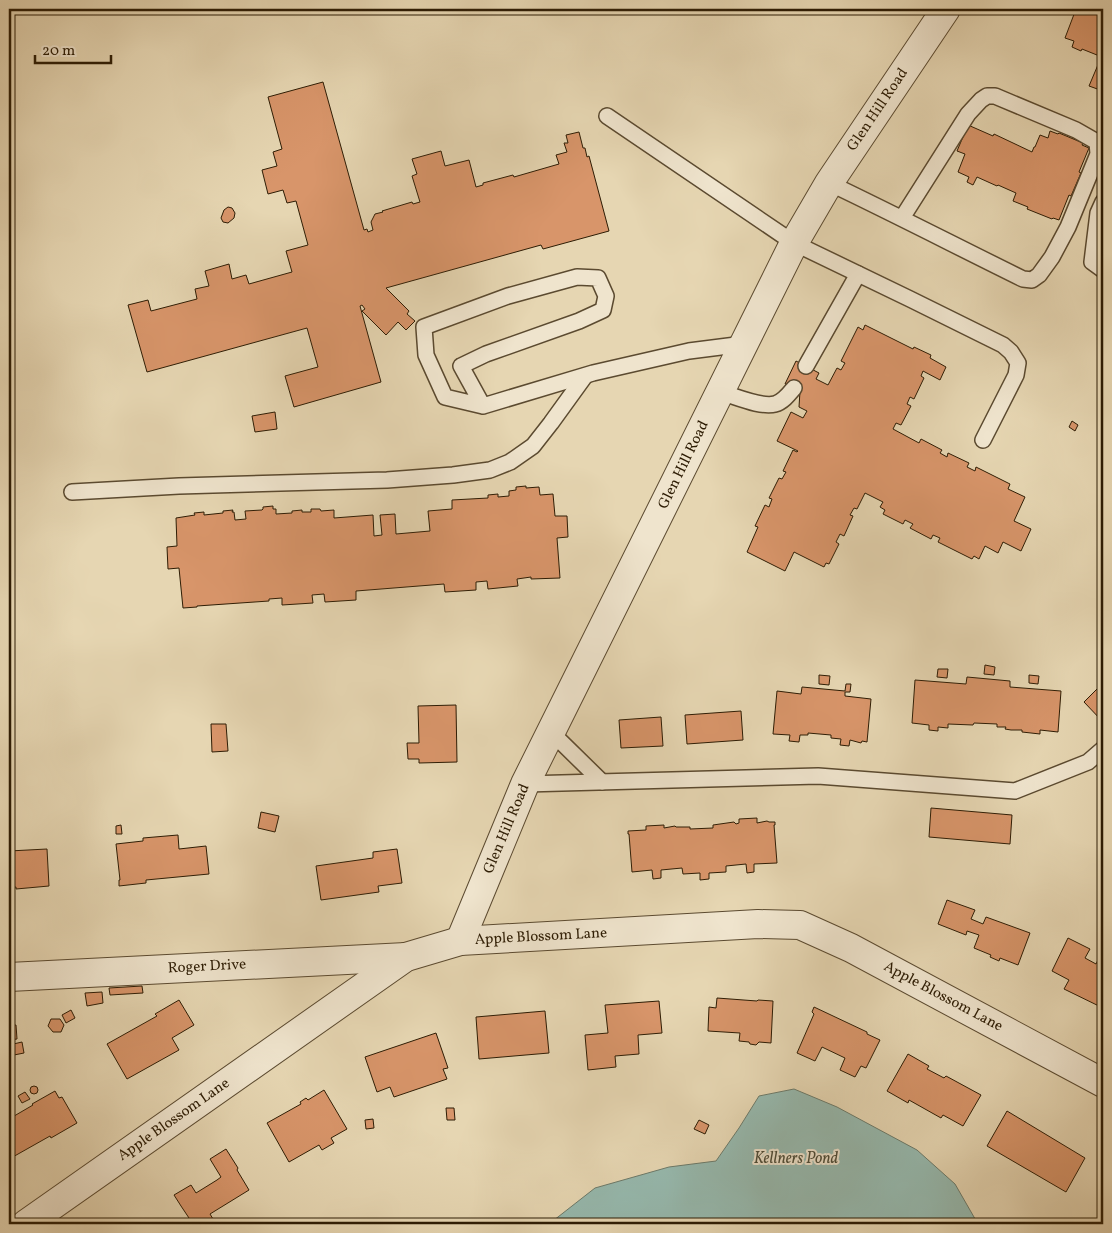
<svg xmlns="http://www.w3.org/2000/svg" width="1112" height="1233" font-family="Vollkorn,serif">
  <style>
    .water { fill: #96b9ae; stroke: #6c7a6a }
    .building { fill: #d8956a; stroke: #2d1c04 }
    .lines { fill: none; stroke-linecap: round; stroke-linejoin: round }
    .service-casing { stroke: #5b4a30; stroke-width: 18 }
    .minor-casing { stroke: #5b4a30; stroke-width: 30 }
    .service { stroke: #efe4cd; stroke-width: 15 }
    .minor { stroke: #efe4cd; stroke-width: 28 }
    .labels { text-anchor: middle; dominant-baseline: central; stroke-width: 4; stroke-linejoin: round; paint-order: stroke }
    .street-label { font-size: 15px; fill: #2d1c04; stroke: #efe4cd }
    .water-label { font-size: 16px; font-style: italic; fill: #4c4b37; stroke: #efe4cd }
  </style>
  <rect width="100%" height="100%" fill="#e6d6b2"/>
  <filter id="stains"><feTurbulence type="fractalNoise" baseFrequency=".004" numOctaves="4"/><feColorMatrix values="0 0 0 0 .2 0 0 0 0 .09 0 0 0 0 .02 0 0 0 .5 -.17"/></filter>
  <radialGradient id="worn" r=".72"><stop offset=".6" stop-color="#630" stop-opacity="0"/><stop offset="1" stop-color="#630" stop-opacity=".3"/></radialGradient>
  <path class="water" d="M794,1089L837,1107L917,1150L955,1184L978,1224H549L595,1188L669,1167L716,1161L739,1128L759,1096Z"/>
  <g class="building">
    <path d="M1076,9H1086L1091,11L1093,9H1098L1103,11L1101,15L1103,16V53L1102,57L1082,49L1081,51L1072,47L1074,41L1065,38Z"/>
    <path d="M1100,60L1103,61V91L1089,86Z"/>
    <path d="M323,82L364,230L367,229L368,232L373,230L371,222L375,214L383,212L382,211L412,202L413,204L420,202L412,176L417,174L412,159L441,151L445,166L469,160L476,187L483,185V183L513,175L514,177L559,164L556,155L567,152L564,143H568L566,135L579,132L583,148H585L587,157L589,156L609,231L543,249L541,245L386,288L409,311L407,314L415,321L406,330L398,322L386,335L362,311L365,309L362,305L360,306L381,382L294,407L285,376L318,367L307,328L147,372L128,305L148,300L151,311L197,299L195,289L209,286L205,271L229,264L232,279L246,275L249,284L292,272L286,251L308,245L296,201L287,203L283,190L268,194L262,170L277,166L273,152L282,149L268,97Z"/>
    <path d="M968,125L993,136L994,134L1032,152L1034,147H1035L1040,135L1048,138L1050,131L1058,134L1059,133L1083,143L1082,145L1089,148L1079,172L1081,173L1071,196L1069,195L1059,220L1053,218L1052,219L1027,209L1028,207L1013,201L1016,193L998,185L997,186L977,177L973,185L967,182L969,177L958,172L965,154L957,151Z"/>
    <path d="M228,207L232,208L235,213L234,218L228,223L223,222L221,218L224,210Z"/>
    <path d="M865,325L913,349L914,347L931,355L930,358L946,367L940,380L923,371L921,376L924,378L914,399L910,397L907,404L911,406L901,425L896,423L893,429L919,443L921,439L942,450L940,453L947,457L948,453L969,463L967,467L975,471L976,467L1010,484L1008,489L1025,497L1014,521L1031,529L1021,551L1003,542L998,553L985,546L979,559L974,556L972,559L938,542L940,538L933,535L931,539L910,528L913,524L905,520L903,524L883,514L885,510L880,507L883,502L865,493L857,509L854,508L850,515L853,516L844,536L840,534L836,542L839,544L829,564L826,563L824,567L794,552L785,571L747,552L758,527L755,526L765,505L769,507L772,499L769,498L779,478L782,479L786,472L783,471L793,450L797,452L798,451L777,441L791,412L803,418L807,411L799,407L800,391L785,384L796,361L819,373L816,379L828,385L837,368L841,370L845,363L841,361L858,327L863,330Z"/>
    <path d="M275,412L277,429L255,432L252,416Z"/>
    <path d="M1072,421L1078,425L1075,431L1069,427Z"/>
    <path d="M526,486V488L539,487L540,495L553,494L555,516H567L568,537L557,538L560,578L531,579V577L517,579L518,586L488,589L487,581L476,582V590L445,592L444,584L356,591V600L325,602L324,594L312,595L313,603L282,605V598L269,599V601L197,606V607L183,608L179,568L168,569L167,547L177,546L176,518L195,515L194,513L204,512V515L223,513V511L233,510L232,512H234L235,520L246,519L245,511L262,510L263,509V507L273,506V509H276V514L292,513V511L302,510V512H311V509H320L321,511L334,510V518L373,515L374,536L382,535L380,515L395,514L396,534L430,531L428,511L452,509V500L488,498V495L498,494V497L509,496V491L516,490V487Z"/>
    <path d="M985,665L995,667L994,675L984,674Z"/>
    <path d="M938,669H948L947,678L937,677Z"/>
    <path d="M819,675L830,676L829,685L819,684Z"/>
    <path d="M1029,675L1039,676L1038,684L1029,683Z"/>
    <path d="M967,677L1010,681V687L1061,691L1058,732L1040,730V734L1022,732V730H1011L1005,729L1006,727H997V724L974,723L973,725L948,724V728L938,727V731L929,730V725L912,723L915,680L966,684Z"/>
    <path d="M1103,683V722L1084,702Z"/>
    <path d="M846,684H851L850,692H845V696L871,699L867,742L862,741L861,743L850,740L849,746L840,745L841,739L831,738V735L808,733V735H800L799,742L789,741L790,735L773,734L777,691L801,694L802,687L845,691Z"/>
    <path d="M456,705L457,762L419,763V759H408L407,743H419L418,706Z"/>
    <path d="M741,711L743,740L687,744L685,715Z"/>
    <path d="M661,717L663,746L621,748L619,720Z"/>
    <path d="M211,724H226L228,751L212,752Z"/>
    <path d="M931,808L1012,815L1010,844L929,837Z"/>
    <path d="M261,812L279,816L275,832L258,828Z"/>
    <path d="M757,818V823L767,821L769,822H775V825H774L777,863L754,864V872L747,873L746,864L726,866V872L709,873V879L700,880V873L683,874L682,868L661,870V878L653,879L652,870L632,872L629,834H628V831L646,830V826L664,825V828L675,826L676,827H690V829L713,828V825L734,822L736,824L739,823V819Z"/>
    <path d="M121,825L122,834H116V826Z"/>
    <path d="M178,835L179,849L206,846L209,874L146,880V883L119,886V880H120L116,844L143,841V838Z"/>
    <path d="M47,849L49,886L16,889V887L9,888V851Z"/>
    <path d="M397,849L402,883L378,886L379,892L321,900L316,866L373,858V852Z"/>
    <path d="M947,900L975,910L971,919L983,924L986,917L1030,933L1018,965L1000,958L999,961L990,957L991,955L974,948L979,935L967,931L966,935L938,924Z"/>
    <path d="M1068,938L1090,949L1085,958L1096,964L1101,954L1103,955V1008L1064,989L1069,980L1052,971Z"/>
    <path d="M142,986L143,993L110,995L109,988Z"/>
    <path d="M102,992L103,1003L87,1006L85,993Z"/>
    <path d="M717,998L757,1001L758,1000L773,1001L771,1043L759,1042L756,1045L750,1044L749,1042L739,1041L740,1033L708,1031L709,1007L716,1008Z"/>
    <path d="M179,1000L194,1025L172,1038L179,1050L127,1079L107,1044L157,1016L155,1014Z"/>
    <path d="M659,1001L662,1033L638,1035L639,1054L615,1056L616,1067L588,1070L585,1035L608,1033L605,1005Z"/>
    <path d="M814,1007L867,1032V1034L880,1040L866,1068L861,1066L855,1077L840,1070L845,1058L822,1047L815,1061L797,1053L814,1014L812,1012Z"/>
    <path d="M71,1010L75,1018L66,1023L62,1015Z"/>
    <path d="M545,1011L549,1053L479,1059L476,1017Z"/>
    <path d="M51,1019H60L64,1025L61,1032H53L48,1026Z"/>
    <path d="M9,1025H16L17,1039L9,1040Z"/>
    <path d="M436,1033L448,1068L443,1069L447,1079L394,1097L390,1087L377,1092L365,1057Z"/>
    <path d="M22,1042L24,1053L9,1056V1045Z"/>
    <path d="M908,1054L929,1066L927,1069L944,1078L946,1076L981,1095L963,1126L943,1115L941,1118L909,1100L908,1103L887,1091Z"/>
    <circle cx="34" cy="1090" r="4"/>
    <path d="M324,1090L347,1129L331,1138L334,1143L322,1150L319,1145L289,1162L267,1123L301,1104L300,1102L306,1098L308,1100Z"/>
    <path d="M55,1091L59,1098L62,1097L77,1123L51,1138L50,1136L11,1158L9,1153V1119L33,1105L32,1104Z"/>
    <path d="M25,1092L30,1099L22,1103L18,1096Z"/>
    <path d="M446,1108H454L455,1120H447Z"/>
    <path d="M1007,1111L1085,1158L1066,1192L987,1146Z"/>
    <path d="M373,1119L374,1128L366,1129L365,1120Z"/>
    <path d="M699,1120L709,1125L705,1134L694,1129Z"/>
    <path d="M226,1149L238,1168L237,1170L249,1190L210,1214L216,1224H193L181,1206L174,1195L191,1185L196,1193L217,1180L221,1177L210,1159Z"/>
  </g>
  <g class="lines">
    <defs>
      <g id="service">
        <path d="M607,116L794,243L910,299L1003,345L1011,352L1018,363L1016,375L983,440"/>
        <path d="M829,183C894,214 958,247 1023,279L1032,280L1039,275L1052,257L1068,227L1098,154L1097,142L1076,130L995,96H987L981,100L968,114L902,218"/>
        <path d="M1103,202L1098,213L1092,262L1103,270"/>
        <path d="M806,366L858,274"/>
        <path d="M720,392C735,396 761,408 775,404C783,402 789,394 794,388"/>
        <path d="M483,406L461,366L486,354L579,321L603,310L606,296L598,278L577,277L508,296L424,327L426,355L445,397L483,406L593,373L689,351L744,344"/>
        <path d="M72,492L179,486L387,480L453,475L490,470L510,462L533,446L551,423L585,376"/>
        <path d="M551,732L602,782"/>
        <path d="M525,784L818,776L1015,791L1088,762L1103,749"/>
      </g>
      <g id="minor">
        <path d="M460,941L525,784L794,243L829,183L946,9"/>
        <path d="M9,977L406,957"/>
        <path d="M26,1224L406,957L460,941L758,924L800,925L851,948L1103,1083"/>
      </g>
    </defs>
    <use href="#service" class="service-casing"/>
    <use href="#minor" class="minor-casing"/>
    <use href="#service" class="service"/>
    <use href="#minor" class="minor"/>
  </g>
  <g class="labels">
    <g class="street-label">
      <text transform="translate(878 110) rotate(-56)">Glen Hill Road</text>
      <text transform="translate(684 465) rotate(-64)">Glen Hill Road</text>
      <text transform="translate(507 829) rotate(-67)">Glen Hill Road</text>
      <text transform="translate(541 937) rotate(-3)">Apple Blossom Lane</text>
      <text transform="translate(207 967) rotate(-3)">Roger Drive</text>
      <text transform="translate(943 997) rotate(28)">Apple Blossom Lane</text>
      <text transform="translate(174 1120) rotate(-35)">Apple Blossom Lane</text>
    </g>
    <g class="water-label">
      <text x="796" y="1159">Kellners Pond</text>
    </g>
  </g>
  <rect width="1112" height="1233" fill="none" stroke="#e6d6b2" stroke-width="30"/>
  <rect x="10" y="10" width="1092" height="1213" fill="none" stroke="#2d1c04" stroke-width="2.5"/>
  <rect x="15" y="15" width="1082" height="1203" fill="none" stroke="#2d1c04"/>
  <path d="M35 55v8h76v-8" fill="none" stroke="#2d1c04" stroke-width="2.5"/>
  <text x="42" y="55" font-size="15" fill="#2d1c04" stroke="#efe4cd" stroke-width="4" paint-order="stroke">20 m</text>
  <rect width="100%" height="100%" filter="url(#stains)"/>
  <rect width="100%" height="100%" fill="url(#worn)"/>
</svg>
